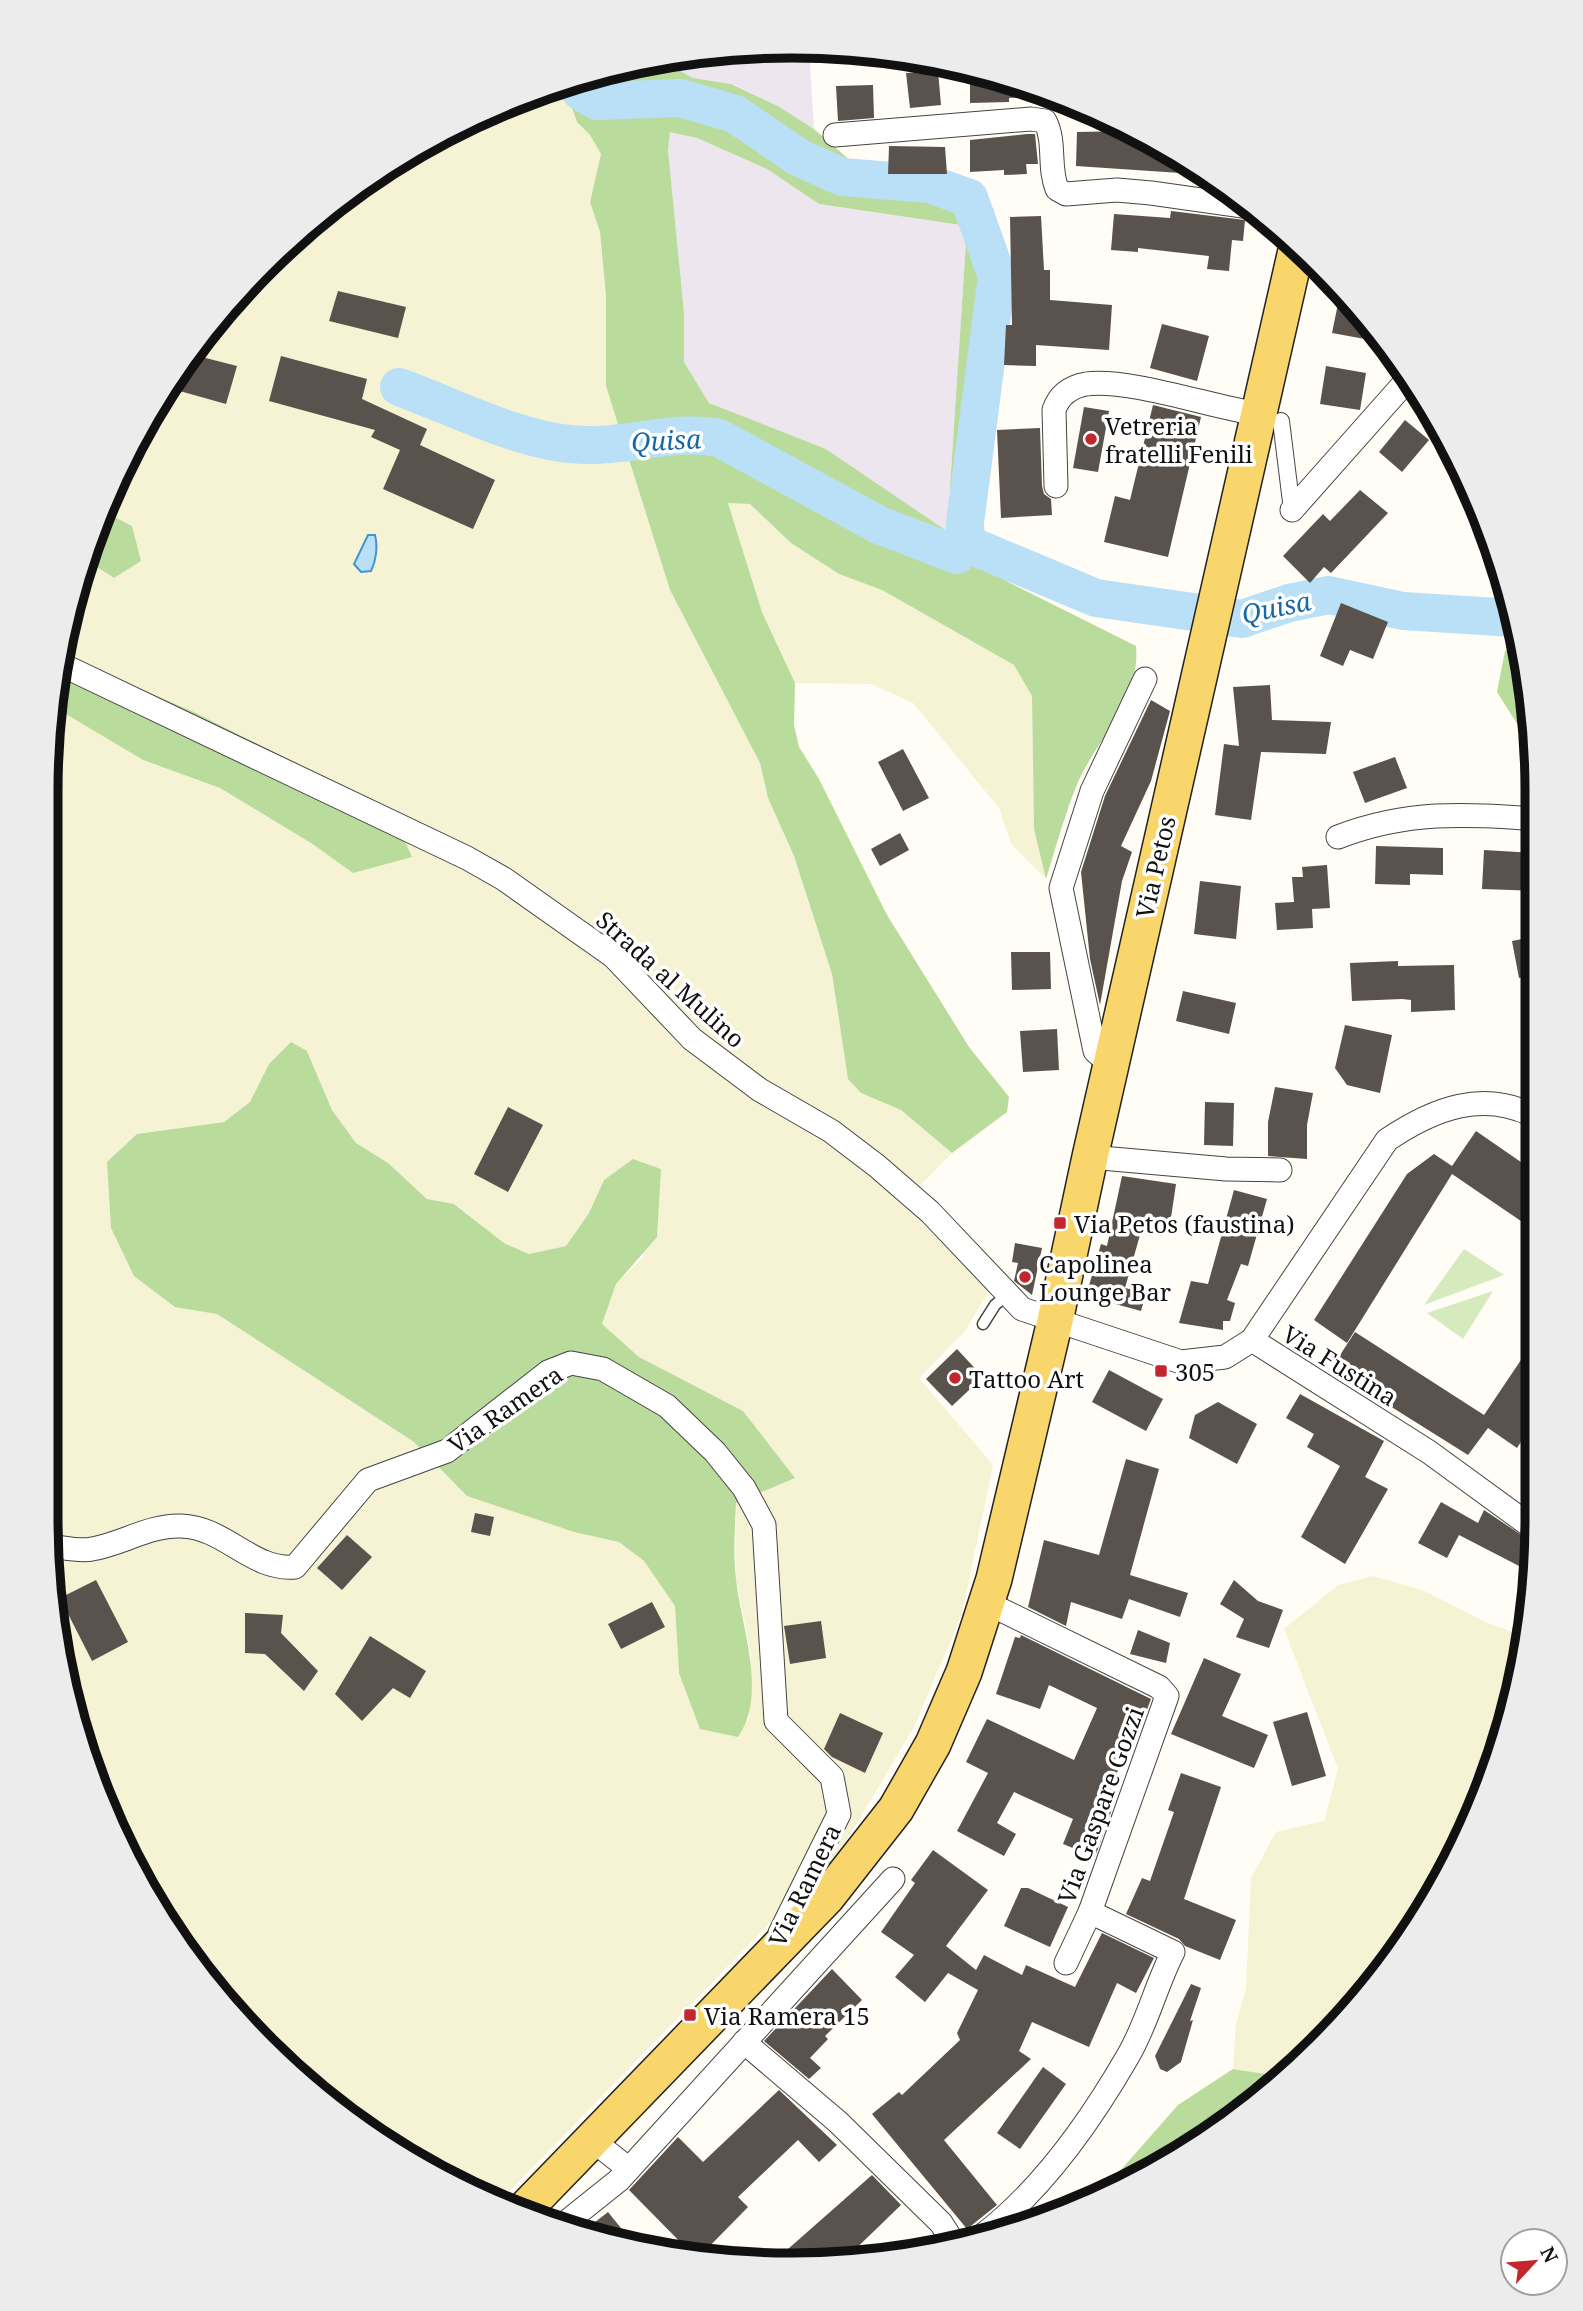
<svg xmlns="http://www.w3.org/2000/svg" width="1583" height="2311" font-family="'Noto Serif',serif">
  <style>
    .industrial { fill: #eee6ef }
    .farmland { fill: #f6f3d4; fill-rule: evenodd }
    .green { fill: #d5ebbd }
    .forest { fill: #b9dc9c; fill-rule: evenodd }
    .water { fill: #b9e0f7; stroke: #3f96cf; stroke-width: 2 }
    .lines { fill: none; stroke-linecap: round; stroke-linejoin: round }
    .river { stroke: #b9e0f7; stroke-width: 38 }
    .building { fill: #5a524d }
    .service-casing { stroke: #444; stroke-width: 13 }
    .pedestrian-casing { stroke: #444; stroke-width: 18 }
    .minor-casing { stroke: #444; stroke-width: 25 }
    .primary-casing { stroke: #222; stroke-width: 38 }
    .service { stroke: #fff; stroke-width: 10 }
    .pedestrian { stroke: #fff; stroke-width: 16 }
    .minor { stroke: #fff; stroke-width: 23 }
    .primary { stroke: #f9d66b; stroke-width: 35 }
    .poi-dot { fill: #c4262e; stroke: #fff; stroke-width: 2.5 }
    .labels { text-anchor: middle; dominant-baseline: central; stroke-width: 7; stroke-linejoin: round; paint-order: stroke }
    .poi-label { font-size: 24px; fill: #111; stroke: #fff; text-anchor: start }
    .street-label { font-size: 24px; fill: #111; stroke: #fff }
    .water-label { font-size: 26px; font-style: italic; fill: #1768a6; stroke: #fff }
    .rim { fill: none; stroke: #111; stroke-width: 9 }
  </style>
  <rect width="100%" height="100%" fill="#fffdf5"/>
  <g class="industrial">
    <path d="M792,46L809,47L814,129L778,106L732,84L693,78L659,59Z"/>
    <path d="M670,131L697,138L767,169L819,204L967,226L950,487L954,537L826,449L709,403L684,362V312L668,150Z"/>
  </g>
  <g class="farmland">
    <path d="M555,87L568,97L577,122L590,135L601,154L590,202L600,232L606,296V386L670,590L760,763L768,798L794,856L832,974L848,1079L861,1093L901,1110L952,1153L917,1189L990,1289L965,1331L919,1378L993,1465L962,1614L914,1727L841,1850L497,2204L377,2140L300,2081L171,1934L102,1805L71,1713L46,1519V792L54,707L143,760L220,788L311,843L353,873L101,673L59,654L60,646L83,558L114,578L132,526L103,511L145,419L264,264L377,171L506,102ZM307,1051L332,1110L356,1143L388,1163L427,1199L455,1204L504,1243L529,1254L566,1246L589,1213L604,1180L644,1256L616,1284L602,1324L639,1357L743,1411L794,1478L736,1503V1578L751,1655L749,1721L679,1673L675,1606L644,1561L619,1542L574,1532L467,1496L414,1442L217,1314L137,1134L224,1122L250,1102L269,1065Z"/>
    <path d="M728,502L750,504L791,543L839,574L882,590L1014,665L1032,695L1034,829L1046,879L1011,844L999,808L913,703L871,684L795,683L762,612Z"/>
    <path d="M1373,1576L1425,1591L1488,1623L1526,1637L1523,1665L1495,1759L1449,1836L1454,1856L1412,1934L1319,2047L1284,2077L1233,2069L1236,2024L1246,1988L1251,1878L1276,1832L1324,1821L1338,1769L1284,1629L1338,1585Z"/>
  </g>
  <g class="green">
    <path d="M1464,1249L1504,1275L1424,1305Z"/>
    <path d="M1493,1291L1463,1339L1427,1313Z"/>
  </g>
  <g class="forest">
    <path d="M659,59L693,78L731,84L778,106L814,129L867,175L960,188L994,209L1000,297L968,524L973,538L1008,582L1136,646C1141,700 1099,736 1078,782C1065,813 1056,847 1046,879L1034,829L1032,696L1014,665L882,590L839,574L791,543L750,504L728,503L762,612L795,683L794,725L799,747L819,779L887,915L969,1047L1009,1097L1007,1112L952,1153L901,1110L861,1093L848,1079L832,974L794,856L768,798L760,763L670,590L606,386V296L600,232L590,202L601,154L590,135L577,122L568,97L555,87ZM670,132L697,138L767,169L819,204L967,226L950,487L954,536L826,449L709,403L684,362V312L668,150Z"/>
    <path d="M103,511L132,526L141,561L114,578L83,558Z"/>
    <path d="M1522,642L1523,646L1532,736L1521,730L1497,692L1505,651Z"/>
    <path d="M59,654L194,712L379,806L398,826L412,857L353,873L311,843L220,788L143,760L54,707Z"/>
    <path d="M291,1042L307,1051L332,1110L356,1143L388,1163L427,1199L454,1204L504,1243L529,1254L566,1246L589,1213L604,1180L633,1159L661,1169L657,1237L616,1284L602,1324L639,1357L743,1411L795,1478L736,1503C735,1528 733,1554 736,1579C741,1626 768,1694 738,1737L700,1729L679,1673L675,1606L644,1561L619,1542L574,1532L467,1496L414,1442L217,1314L175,1307L134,1276L111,1228L107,1162L137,1134L224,1122L250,1102L269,1064Z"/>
    <path d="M1495,1759L1481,1805L1454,1856L1449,1836Z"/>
    <path d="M1233,2069L1284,2077C1237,2119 1157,2177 1097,2197L1178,2105Z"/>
  </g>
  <path class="water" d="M368,535H375C378,547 376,561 371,571L361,572L354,564Z"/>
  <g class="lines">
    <g class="river">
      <path d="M572,82L580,91L597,101L680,98L735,114L798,157L842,177L930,184L969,198L997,276L965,523L966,542"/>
      <path d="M399,387C455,407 524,444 584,445C630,447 673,429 719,438L879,525L957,555"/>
      <path d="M965,543L1096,598L1242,619L1289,603L1329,595L1403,611L1514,618"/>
    </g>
  </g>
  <g class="building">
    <path d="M970,70L1049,94L1048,96L1009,98V102L970,103Z"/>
    <path d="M938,71L941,105L910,108L906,73Z"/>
    <path d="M873,85L874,118L838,121L836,86Z"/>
    <path d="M1131,131L1206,171L1210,175L1076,166L1077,132Z"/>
    <path d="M1027,134H1035L1038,164H1026L1027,174L1004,175V170L970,172V140Z"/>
    <path d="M889,146L945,147L947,174H888Z"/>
    <path d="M1171,211L1245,220L1243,241L1232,240L1229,271L1207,269L1209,256L1138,248V252L1111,250L1114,214L1170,218Z"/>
    <path d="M1041,216L1044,270H1050V300L1112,305L1109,350L1036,345V366L1004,365L1006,325H1012L1010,217Z"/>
    <path d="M1341,289L1384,338L1387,343L1332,333Z"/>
    <path d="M338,291L406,307L398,338L329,321Z"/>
    <path d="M1162,324L1209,336L1197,381L1150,368Z"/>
    <path d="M194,355L237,366L226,404L169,388Z"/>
    <path d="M281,356L367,379L362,399L427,429L420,445L495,480L473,529L383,489L400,450L371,437L375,430L269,401Z"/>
    <path d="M1326,366L1366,373L1360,410L1320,404Z"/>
    <path d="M1153,405L1201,417L1168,557L1104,542L1115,496L1130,500Z"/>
    <path d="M1084,407L1109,411L1098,472L1073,468Z"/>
    <path d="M1405,420L1429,440L1402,472L1379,452Z"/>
    <path d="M1040,428L1042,486L1044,494L1051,499L1052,515L1001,518L997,430Z"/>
    <path d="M1360,490L1388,513L1331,573L1324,567L1310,583L1283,556L1323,514L1330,521Z"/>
    <path d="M1341,603L1388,622L1373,659L1350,650L1343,666L1320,656Z"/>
    <path d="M1270,685L1272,720L1331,722L1326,754L1261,752L1251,820L1215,815L1224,744L1239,746L1233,687Z"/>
    <path d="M1151,700L1170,711L1151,781L1121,846L1132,852L1122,881L1100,1005L1090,959L1081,872L1105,796Z"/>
    <path d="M903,749L929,798L903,811L878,762Z"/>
    <path d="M1395,757L1407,788L1365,803L1353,772Z"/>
    <path d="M900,833L909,850L880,866L871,849Z"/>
    <path d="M1376,846L1443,848V875L1410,874V885L1375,884Z"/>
    <path d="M1484,850L1537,853V891L1482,889Z"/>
    <path d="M1327,865L1330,908L1312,909L1313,928L1277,930L1275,903L1294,902L1292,877H1303L1302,867Z"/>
    <path d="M1200,881L1241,886L1236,939L1194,934Z"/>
    <path d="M1537,936V974L1519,978L1512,941Z"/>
    <path d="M1011,952H1050L1051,989L1012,990Z"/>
    <path d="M1398,961V966L1454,965L1455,1010L1411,1012V1000L1402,999L1352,1001L1350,963Z"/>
    <path d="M1183,991L1236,1003L1229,1034L1176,1021Z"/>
    <path d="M1345,1025L1392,1035L1380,1093L1347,1085L1335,1068Z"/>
    <path d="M1057,1029L1059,1070L1023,1072L1020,1031Z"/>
    <path d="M1275,1087L1313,1093L1307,1125V1159L1268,1156V1122Z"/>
    <path d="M1205,1102L1234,1103L1233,1146L1204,1145Z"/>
    <path d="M508,1107L543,1125L508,1192L474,1174Z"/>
    <path d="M1476,1131L1537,1173V1232L1452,1174L1347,1343L1314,1320L1407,1174L1434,1154L1452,1166Z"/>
    <path d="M1122,1176L1176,1184L1169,1231L1142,1228L1125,1288L1146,1293L1141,1311L1086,1296L1101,1244L1107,1246Z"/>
    <path d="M1234,1190L1267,1199L1248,1266L1241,1264L1227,1300L1235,1303L1230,1321H1223V1330L1179,1323L1191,1281L1208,1284Z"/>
    <path d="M1015,1243L1042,1248L1032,1295L1014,1281L1018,1263L1012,1262Z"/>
    <path d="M1355,1332L1484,1415L1537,1336V1417L1517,1448L1488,1428L1468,1455L1331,1369Z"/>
    <path d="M957,1349L983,1377L952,1406L926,1379Z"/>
    <path d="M1109,1370L1163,1399L1146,1431L1092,1402Z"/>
    <path d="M1300,1394L1384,1441L1365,1477L1388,1489L1345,1564L1301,1537L1340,1466L1307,1447L1314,1434L1286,1418Z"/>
    <path d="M1218,1402L1257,1424L1237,1464L1189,1438L1195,1415Z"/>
    <path d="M1126,1459L1159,1469L1130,1575L1188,1593L1180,1617L1129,1599L1122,1619L1071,1602L1066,1626L1028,1607L1044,1540L1099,1555Z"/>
    <path d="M1441,1502L1478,1523L1484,1510L1535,1544L1533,1570L1521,1567L1459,1535L1447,1558L1418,1543Z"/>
    <path d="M475,1513L494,1517L490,1536L471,1532Z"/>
    <path d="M347,1535L372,1557L342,1590L317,1568Z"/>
    <path d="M96,1580L128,1642L92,1661L60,1598Z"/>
    <path d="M1234,1580L1258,1601L1283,1610L1269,1648L1236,1637L1244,1619L1220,1604Z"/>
    <path d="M652,1602L665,1627L621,1649L608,1624Z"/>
    <path d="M245,1613L283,1615L281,1633L318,1671L304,1691L265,1654L245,1653Z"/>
    <path d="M821,1621L826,1658L790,1664L784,1626Z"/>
    <path d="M1138,1630L1170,1643L1166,1663L1130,1654Z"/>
    <path d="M1021,1635L1151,1699L1129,1756L1125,1754L1110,1789L1118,1792L1095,1857L1063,1844L1073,1819L1014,1792L997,1823L1016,1834L1004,1856L957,1831L988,1773L966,1762L987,1719L1074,1760L1097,1708L1049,1685L1040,1709L996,1694L1015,1637L1020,1638Z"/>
    <path d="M370,1636L426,1671L410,1698L393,1688L362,1721L335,1694Z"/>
    <path d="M1204,1658L1241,1674L1222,1716L1268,1735L1254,1768L1171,1734Z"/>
    <path d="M1307,1712L1326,1776L1292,1786L1273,1722Z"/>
    <path d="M840,1713L883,1733L865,1773L832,1757L824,1749Z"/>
    <path d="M1181,1773L1221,1787L1184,1899L1236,1920L1220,1960L1185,1946L1179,1939L1126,1914L1142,1878L1150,1881L1174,1812L1168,1810Z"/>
    <path d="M933,1850L988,1890L946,1946L976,1970L984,1955L1022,1975L1026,1965L1075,1987L1102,1933L1154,1958L1136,1993L1117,1983L1089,2047L1032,2022L1019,2051L1031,2059L944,2140L997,2205L967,2229L872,2114L899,2092L902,2095L960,2040L957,2033L978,1990L948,1973L925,2002L895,1977L914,1955L881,1932L915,1883L911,1880Z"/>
    <path d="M1021,1888H1028L1068,1907L1050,1947L1004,1926Z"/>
    <path d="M832,1969L862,2000L825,2036L828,2039L810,2058L821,2068L809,2079L764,2041Z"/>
    <path d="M1191,1984L1201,1988L1190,2021L1193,2020L1181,2062L1167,2072L1160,2069L1155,2056Z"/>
    <path d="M1043,2067L1066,2084L1020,2149L997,2133Z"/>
    <path d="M779,2090L837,2145L819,2162L798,2140L738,2197L748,2207L697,2259L629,2190L678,2137L703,2162Z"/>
    <path d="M872,2175L901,2205L840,2264L800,2263L788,2249Z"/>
    <path d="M608,2212L633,2243L585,2230Z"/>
  </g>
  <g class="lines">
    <defs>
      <path id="service" d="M983,1324L995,1305L1008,1294"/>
      <path id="pedestrian" d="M1281,421L1292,510"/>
      <g id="minor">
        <path d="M835,135L1031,119L1045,121C1056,142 1048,167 1057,189L1066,194L1117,190L1151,193L1250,207"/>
        <path d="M1056,486L1054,410C1059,395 1070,387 1086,384C1128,378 1212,407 1258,414"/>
        <path d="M1292,510L1409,378"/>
        <path d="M58,663L467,858L504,879L613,956L692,1039L760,1090L831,1131L877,1166L930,1212L1022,1309L1181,1362L1225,1357L1252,1340L1387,1140C1433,1109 1484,1088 1538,1118"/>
        <path d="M1338,837C1408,810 1464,814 1538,819"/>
        <path d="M1110,1064L1095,1051L1061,888L1092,791L1145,679"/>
        <path d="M1090,1157L1226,1169L1280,1170"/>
        <path d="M1252,1340L1429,1452L1536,1530"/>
        <path d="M49,1546C62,1547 79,1552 92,1549C122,1544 149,1525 181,1526C225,1527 252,1571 295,1567L368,1480L447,1451L548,1372L571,1363L603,1369L667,1406L715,1452L744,1488L764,1525L776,1721L832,1777L839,1814L780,1933"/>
        <path d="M987,1603L1159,1687L1167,1696L1090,1912L1066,1963"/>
        <path d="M744,2042L838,2122L941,2223L955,2245"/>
        <path d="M592,2140L629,2169"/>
        <path d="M564,2224L619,2180L893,1879"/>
        <path d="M983,2235C1043,2189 1090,2122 1128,2056C1147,2024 1156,1985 1173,1952L1090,1912"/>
      </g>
      <path id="primary" d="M521,2213L827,1897L896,1809L933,1744L964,1672L994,1579L1055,1321L1090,1157L1297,246"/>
    </defs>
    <use href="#service" class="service-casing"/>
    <use href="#pedestrian" class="pedestrian-casing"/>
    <use href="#minor" class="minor-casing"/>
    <use href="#primary" class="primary-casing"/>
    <use href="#service" class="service"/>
    <use href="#pedestrian" class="pedestrian"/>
    <use href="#minor" class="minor"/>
    <use href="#primary" class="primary"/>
  </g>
  <g class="poi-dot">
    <circle cx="1091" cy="439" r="7"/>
    <rect x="1053" y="1216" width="14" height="14" rx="3.5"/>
    <circle cx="1025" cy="1277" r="7"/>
    <rect x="1154" y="1364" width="14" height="14" rx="3.5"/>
    <circle cx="955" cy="1378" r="7"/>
    <rect x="683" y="2008" width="14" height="14" rx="3.5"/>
  </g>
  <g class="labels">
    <g class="poi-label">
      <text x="1105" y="425">Vetreria<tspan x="1105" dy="28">fratelli Fenili</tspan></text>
      <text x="1074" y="1223">Via Petos (faustina)</text>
      <text x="1039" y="1263">Capolinea<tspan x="1039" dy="28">Lounge Bar</tspan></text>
      <text x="1175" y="1371">305</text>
      <text x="969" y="1378">Tattoo Art</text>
      <text x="704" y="2015">Via Ramera 15</text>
    </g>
    <g class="street-label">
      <text transform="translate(1155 867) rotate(-77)">Via Petos</text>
      <text transform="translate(671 979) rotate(42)">Strada al Mulino</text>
      <text transform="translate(1340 1365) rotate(32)">Via Fustina</text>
      <text transform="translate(505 1409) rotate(-35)">Via Ramera</text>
      <text transform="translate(1100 1805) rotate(-70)">Via Gaspare Gozzi</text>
      <text transform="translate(804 1885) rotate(-64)">Via Ramera</text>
    </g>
    <g class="water-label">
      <text transform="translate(666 440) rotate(-3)">Quisa</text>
      <text transform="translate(1276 607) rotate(-12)">Quisa</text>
    </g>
  </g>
  <path d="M0 0H1583V2311H0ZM791 58H792A733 733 0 0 1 1525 791V1520A733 733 0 0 1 792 2253H791A733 733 0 0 1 58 1520V791A733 733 0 0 1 791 58Z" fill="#ececec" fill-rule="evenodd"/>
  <path class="rim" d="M791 58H792A733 733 0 0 1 1525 791V1520A733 733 0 0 1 792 2253H791A733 733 0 0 1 58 1520V791A733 733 0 0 1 791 58Z"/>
  <g transform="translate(1534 2262) rotate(64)"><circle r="33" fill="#ffffff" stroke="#a0a0a0" stroke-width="2"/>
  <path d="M0-5L12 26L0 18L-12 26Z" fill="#c4262e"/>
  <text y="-10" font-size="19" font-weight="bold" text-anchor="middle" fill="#111111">N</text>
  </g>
</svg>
